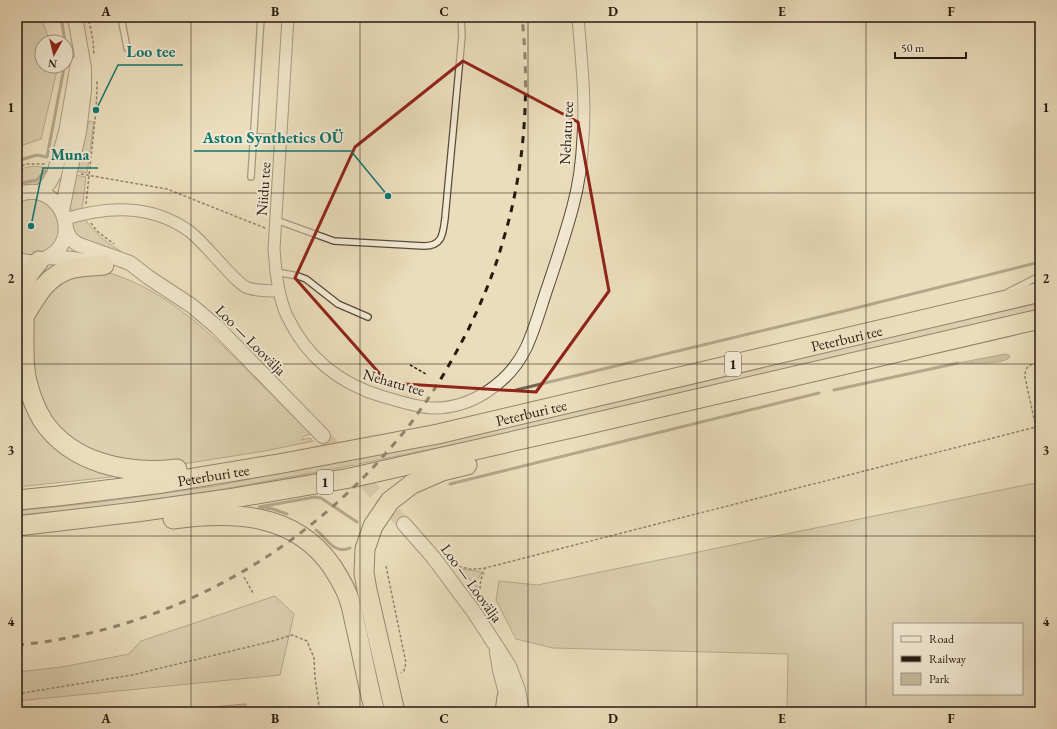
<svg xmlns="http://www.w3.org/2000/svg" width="1057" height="729" font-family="'EB Garamond',serif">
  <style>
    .green { fill: #cabc9f; stroke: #786a57; fill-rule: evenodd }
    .water { fill: #a89a81; stroke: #746653 }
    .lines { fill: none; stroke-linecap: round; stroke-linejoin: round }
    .stream { stroke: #746653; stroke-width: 3 }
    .tertiary-tunnel { stroke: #c4b699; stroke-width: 14; stroke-dasharray: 14 7; stroke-linecap: butt }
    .service-casing { stroke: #574a3a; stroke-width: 8 }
    .minor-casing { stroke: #574a3a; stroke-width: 13 }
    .tertiary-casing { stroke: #574a3a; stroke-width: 16 }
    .trunk-casing { stroke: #26190f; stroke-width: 21 }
    .path { stroke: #26190f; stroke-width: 1.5; stroke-dasharray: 3 2; stroke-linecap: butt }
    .service { stroke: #f2e9d3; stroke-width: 5.5 }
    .minor { stroke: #f2e9d3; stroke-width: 11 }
    .tertiary { stroke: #f2e9d3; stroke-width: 14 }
    .trunk { stroke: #ebddbc; stroke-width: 19 }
    .rail { stroke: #26190f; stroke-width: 3; stroke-dasharray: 7 7; stroke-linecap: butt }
    .marked { fill: none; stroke: #8f2418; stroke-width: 3; stroke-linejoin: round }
    .grid { fill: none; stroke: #26190f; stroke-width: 1; stroke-opacity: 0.55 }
    .labels { text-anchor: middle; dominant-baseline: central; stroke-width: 4; stroke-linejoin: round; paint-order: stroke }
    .shield { fill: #f2e9d3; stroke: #63574a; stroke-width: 1 }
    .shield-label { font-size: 14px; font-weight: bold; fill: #26190f }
    .street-label { font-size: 15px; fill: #26190f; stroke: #f2e9d3 }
    .leader { fill: none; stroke: #0f766e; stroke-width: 1.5 }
    .callout-dot { fill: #0f766e; stroke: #f2e9d3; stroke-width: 1.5 }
    .callout-label { font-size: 16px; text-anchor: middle; font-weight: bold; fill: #0f766e; stroke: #f2e9d3; stroke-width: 4; stroke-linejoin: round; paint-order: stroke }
    .neatline { fill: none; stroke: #26190f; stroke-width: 1.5 }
    .grid-label { font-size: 13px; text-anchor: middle; font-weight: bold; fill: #26190f }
  </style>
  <rect width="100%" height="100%" fill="#ebddbc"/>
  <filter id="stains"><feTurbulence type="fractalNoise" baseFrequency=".005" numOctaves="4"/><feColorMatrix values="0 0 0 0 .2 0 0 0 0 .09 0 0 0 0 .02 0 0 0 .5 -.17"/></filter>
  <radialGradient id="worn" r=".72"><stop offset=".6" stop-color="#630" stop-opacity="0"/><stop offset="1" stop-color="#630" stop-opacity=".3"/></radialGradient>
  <g class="green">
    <path d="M17,17H41L50,42H42V66H58L41,139L17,147Z"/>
    <path d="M89,121L94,122L87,173L75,171Z"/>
    <path d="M35,166L51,169C43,184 33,186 17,189V170L24,168Z"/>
    <path d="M75,175L86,177L82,210C77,211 74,212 70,209Z"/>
    <path d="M24,199C28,199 33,198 37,199C55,203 67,228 54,244C52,246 50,249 47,250C44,252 41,252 38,253C31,256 24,256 17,252V202Z"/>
    <path d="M84,218C99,240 117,249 139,262L82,239C75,234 74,232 72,224L73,221Z"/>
    <path d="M101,271C160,284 212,334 253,376C272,395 291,415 311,434L304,436L301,440L310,438L313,441L265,451L176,465L103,458L53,425L32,378V316L58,280Z"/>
    <path d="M17,297L29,409L120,476L17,487Z"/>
    <path d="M1040,303V309L548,425L339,468L218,490L101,507L17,515V511L101,502L215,486L337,462Z"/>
    <path d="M1040,482V712H787L788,654L553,648L516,639L496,600L499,581L537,585ZM894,624H1022V694H894Z"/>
    <path d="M461,569L482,572L477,580V588Z"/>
    <path d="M275,596L294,614L280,675L17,701V672L62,667L129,654L141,641Z"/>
  </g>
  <g class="water">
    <path d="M1005,354L1009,355L1010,357C1004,365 969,363 958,363Z"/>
    <path d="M246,704V712H155L245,704Z"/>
  </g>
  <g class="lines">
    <g class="stream">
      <path d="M61,17L65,42"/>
      <path d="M17,161L37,155L47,157L63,73L64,66"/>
      <path d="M17,184L37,180L45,171"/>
      <path d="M516,390L844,311L1040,262"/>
      <path d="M834,390L958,363"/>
      <path d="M450,484L819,393"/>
      <path d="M287,514L273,509L259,507L315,497L321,498L357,522"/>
      <path d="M316,530C327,538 334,555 350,548"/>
    </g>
    <path class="tertiary-tunnel" d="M323,436L404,524"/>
    <defs>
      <g id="service">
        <path d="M121,17L127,48"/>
        <path d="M253,137L281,138"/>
        <path d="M251,177L261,17"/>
        <path d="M276,220L334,241L424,246C443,246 443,233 445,218L462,36L461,17"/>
        <path d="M276,272L298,276L306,279L338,304L368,317"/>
        <path d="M1008,292L1040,276"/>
      </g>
      <g id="minor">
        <path d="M65,219C108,206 151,204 189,231C198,238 207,248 215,257C223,265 239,285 248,288C258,291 269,291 279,291C281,299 283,308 287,316C307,358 339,384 384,397C399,401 416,407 432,408C471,409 509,383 526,348C535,329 541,306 548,286C557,259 566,233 573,206C579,184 582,160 583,137C586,97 581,57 578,17"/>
        <path d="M279,291L276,272L274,249L288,17"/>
      </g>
      <g id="tertiary">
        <path d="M40,193L49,183L54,174L66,132L78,63"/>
        <path d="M17,195C60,177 87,242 44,259C35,263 25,263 17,259"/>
        <path d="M62,211L70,171L79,132L84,90V68L75,17"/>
        <path d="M66,230L70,238L77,244L130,263L148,277L192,306L217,327L323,436"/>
        <path d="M49,257L73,259L89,262"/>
        <path d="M404,524L433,557L474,612L509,666L518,690L522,712"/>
        <path d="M497,652L500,670L507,697L509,706"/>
      </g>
      <g id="trunk">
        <path d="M39,261L28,275L26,282C24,299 24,317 24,334C24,351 23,369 28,385C31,397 37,411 43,421C72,464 129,475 177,469"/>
        <path d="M25,315C36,296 48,275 70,269C80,266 93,266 104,265"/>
        <path id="s1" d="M17,500L58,496L163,483L278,464L438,434L1040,292"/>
        <path d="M173,519C231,511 293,512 331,565C338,576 345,586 349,599C353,610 354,621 357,632C363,659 368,686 375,712"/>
        <path d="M17,526L136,512L228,499L350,478L576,427L1040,319"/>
        <path d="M395,712L367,590L364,573L365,549L373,526L390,501L412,484L442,471L467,465"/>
        <path d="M505,712L507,697"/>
      </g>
    </defs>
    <use href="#service" class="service-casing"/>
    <use href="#minor" class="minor-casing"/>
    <use href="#tertiary" class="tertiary-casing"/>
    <use href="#trunk" class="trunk-casing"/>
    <g class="path">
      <path d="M1034,17L1040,33"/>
      <path d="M89,21L93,40L94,55"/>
      <path d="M17,167L27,164H45"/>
      <path d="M81,174L167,189L265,228"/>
      <path d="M86,204L96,110L97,89V81"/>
      <path d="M91,223L97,231L114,244"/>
      <path d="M410,365L426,374"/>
      <path d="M1036,428L1025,377C1025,365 1030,365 1040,362"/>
      <path d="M454,565C466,569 473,570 485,568L1040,426"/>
      <path d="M386,566L406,663L404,671L401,673"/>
      <path d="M244,577L253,593"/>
      <path d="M472,588L491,613L497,624"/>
      <path d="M481,599C479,586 480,580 485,568"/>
      <path d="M17,694L132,675L273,641L292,635L307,641L314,658L315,678L320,712"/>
    </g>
    <use href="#service" class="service"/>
    <use href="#minor" class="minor"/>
    <use href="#tertiary" class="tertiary"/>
    <use href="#trunk" class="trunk"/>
    <path class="rail" d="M17,645C160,632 294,559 387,452C398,439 409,427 418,413C438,386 454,357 469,328C482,301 494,273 502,244C525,171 530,93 522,17"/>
  </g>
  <path d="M0 0H1057V729H0ZM463,61L578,122L609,291L536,392L388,383L295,278L355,147Z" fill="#ebddbc" fill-opacity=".55" fill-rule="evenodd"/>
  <path class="marked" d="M463,61L578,122L609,291L536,392L388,383L295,278L355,147Z"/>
  <path class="grid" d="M191,17V712M360,17V712M528,17V712M697,17V712M866,17V712M17,193H1040M17,364H1040M17,536H1040"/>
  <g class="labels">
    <g class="shield">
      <rect x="725" y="352" width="16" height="24" rx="3"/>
      <rect x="317" y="470" width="16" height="24" rx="3"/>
    </g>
    <g class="shield-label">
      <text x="733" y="364">1</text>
      <text x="325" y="482">1</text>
    </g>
    <g class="street-label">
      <text transform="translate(566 133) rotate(-87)">Nehatu tee</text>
      <text transform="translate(263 189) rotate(-86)">Niidu tee</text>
      <text stroke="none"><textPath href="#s1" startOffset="846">Peterburi tee</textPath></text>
      <text transform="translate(251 340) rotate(45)">Loo — Loovälja</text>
      <text transform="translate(394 382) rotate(16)">Nehatu tee</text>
      <text stroke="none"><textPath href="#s1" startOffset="522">Peterburi tee</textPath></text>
      <text stroke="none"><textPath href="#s1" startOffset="198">Peterburi tee</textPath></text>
      <text transform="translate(472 583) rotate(54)">Loo — Loovälja</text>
    </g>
  </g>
  <path class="leader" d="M96 110L118 65H183M388 196L351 151H194M31 226L43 168H98"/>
  <g class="callout-dot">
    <circle cx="96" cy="110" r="4"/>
    <circle cx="388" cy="196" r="4"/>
    <circle cx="31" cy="226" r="4"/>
  </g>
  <g class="callout-label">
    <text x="151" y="57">Loo tee</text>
    <text x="273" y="143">Aston Synthetics OÜ</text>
    <text x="70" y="160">Muna</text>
  </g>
  <rect width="1057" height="729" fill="none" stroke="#ebddbc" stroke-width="44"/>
  <rect x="893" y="623" width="130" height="72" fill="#f2e9d3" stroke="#a09685"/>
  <rect x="901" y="636" width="20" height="6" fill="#f2e9d3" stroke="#a09685"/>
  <text x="929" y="643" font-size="12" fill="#26190f">Road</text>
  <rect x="901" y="656" width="20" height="6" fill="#26190f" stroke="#a09685"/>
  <text x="929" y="663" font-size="12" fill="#26190f">Railway</text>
  <rect x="901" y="673" width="20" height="12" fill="#cabc9f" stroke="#a09685"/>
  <text x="929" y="683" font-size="12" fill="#26190f">Park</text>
  <g transform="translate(54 54) rotate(188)"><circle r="19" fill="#f2e9d3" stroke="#a09685"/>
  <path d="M0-3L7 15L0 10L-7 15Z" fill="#8f2418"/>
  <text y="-6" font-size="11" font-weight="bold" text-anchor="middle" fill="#26190f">N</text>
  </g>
  <path d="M895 52v6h71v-6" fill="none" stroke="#26190f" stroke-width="2"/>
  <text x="901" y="52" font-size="12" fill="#26190f" stroke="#f2e9d3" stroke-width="3" paint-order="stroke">50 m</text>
  <rect x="22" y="22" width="1013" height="685" class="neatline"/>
  <g class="grid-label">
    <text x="106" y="16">A</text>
    <text x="275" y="16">B</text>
    <text x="444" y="16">C</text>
    <text x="613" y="16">D</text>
    <text x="782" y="16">E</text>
    <text x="951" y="16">F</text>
    <text x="11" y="112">1</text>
    <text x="1046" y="112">1</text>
    <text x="11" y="283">2</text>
    <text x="1046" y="283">2</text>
    <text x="11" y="455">3</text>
    <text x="1046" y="455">3</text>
    <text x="11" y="626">4</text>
    <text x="1046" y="626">4</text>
    <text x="106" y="723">A</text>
    <text x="275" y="723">B</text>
    <text x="444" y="723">C</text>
    <text x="613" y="723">D</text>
    <text x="782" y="723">E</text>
    <text x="951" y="723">F</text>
  </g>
  <rect width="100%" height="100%" filter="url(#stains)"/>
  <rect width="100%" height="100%" fill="url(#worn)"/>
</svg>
